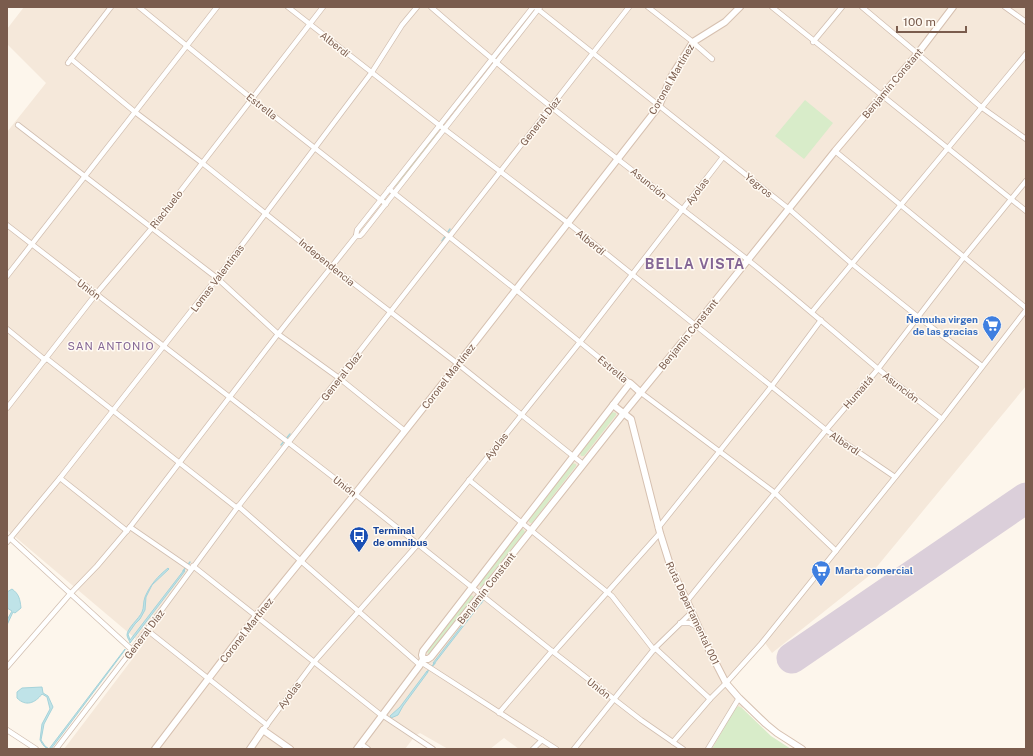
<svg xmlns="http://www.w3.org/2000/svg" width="1033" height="756" font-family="'Public Sans',sans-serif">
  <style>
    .residential { fill: #f5e8da }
    .green { fill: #d8ecc9 }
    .water { fill: #bfe3e8; stroke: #a5d3da }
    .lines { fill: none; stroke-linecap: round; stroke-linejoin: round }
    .stream { stroke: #a5d3da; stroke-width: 1.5 }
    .runway { stroke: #dbcfda; stroke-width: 31 }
    .street-casing { stroke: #d1beb0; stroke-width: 6 }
    .secondary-casing { stroke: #d6c0b0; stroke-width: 8 }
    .street { stroke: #fff; stroke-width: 4.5 }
    .secondary { stroke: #fff; stroke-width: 6 }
    .labels { text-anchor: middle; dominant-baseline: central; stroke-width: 3; stroke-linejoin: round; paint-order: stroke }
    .street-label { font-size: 10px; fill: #7a5c4d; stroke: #fffaf3 }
    .shop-label { font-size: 10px; font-weight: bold; fill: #366cbe; stroke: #fffaf3; text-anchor: end }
    .transit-label { font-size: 10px; font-weight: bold; fill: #164399; stroke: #fffaf3; text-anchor: start }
    .neighbourhood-label { font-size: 11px; letter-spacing: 1px; fill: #846695; stroke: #fffaf3 }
    .district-label { font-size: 14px; font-weight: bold; letter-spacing: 1px; fill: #846695; stroke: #fffaf3 }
  </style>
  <rect width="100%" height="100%" fill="#fdf6ec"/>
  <path class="residential" d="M24,7H1026V386L870,575L772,653L765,643L730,683L744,705L720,749H519L504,738L490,749H448L420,733L415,736L405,749H64L143,645L7,530V132L46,83L7,44V29Z"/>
  <g class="green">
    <path d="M805,100L833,123L804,159L775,136Z"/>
    <path d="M437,131L439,133L396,186L395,185Z"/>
    <path d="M612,412L616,413V415L584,456H581L580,453Z"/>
    <path d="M572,463L576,464V466L532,523H530L528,520Z"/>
    <path d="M521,529H523L525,532L482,586L480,587L479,583Z"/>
    <path d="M470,595L473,596V598L430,654H428L427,651Z"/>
    <path d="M738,706L742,708L771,736L791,749H712L733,712Z"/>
  </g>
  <g class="water">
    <path d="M168,568L169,569L152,585L146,597L145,610L140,619L135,624L128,634L130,640L184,570L185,571L130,643C130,641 127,638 127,635C127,628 139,619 142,612C144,608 143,602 145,597C150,585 158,576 168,568Z"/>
    <path d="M12,589C19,594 20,599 21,608L15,613L13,612L7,625V620L12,611L7,608V592Z"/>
    <path d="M481,601L482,602L434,664L433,663Z"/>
    <path d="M125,649V650L51,749C45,749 43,745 40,740L42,724L50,709L47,697L42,694C35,703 26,707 17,698V692L22,688L42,687L43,693L48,696L53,707L44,724L41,740L45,746L49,749Z"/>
    <path d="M427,671L428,672L403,706L398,715L391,718L390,716L400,707Z"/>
  </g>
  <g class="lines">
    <g class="stream">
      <path d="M442,241L450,229"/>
      <path d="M281,445L290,434"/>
      <path d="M183,571L190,562"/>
      <path d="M481,603L488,593"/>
      <path d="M427,672L435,663"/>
    </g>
    <path class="runway" d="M792,658L1026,498"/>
    <defs>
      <g id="street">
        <path d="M139,7L251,98L386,204"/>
        <path d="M288,7L439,125L568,223L826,430L895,477"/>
        <path d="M431,7C533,96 641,177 748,260C792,295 834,332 877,368C898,385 920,402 942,419"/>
        <path d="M535,7L789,209L851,263L917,316L982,366"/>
        <path d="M648,7L693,42"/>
        <path d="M772,7L1026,211"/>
        <path d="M862,7L981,107L1026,139"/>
        <path d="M1005,7L1026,22"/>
        <path d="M813,42L842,7"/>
        <path d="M696,45L712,59"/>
        <path d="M71,59L135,112L201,162L331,266L458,364L583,464"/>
        <path d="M68,63L111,7"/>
        <path d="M18,125L217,278L278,334L339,378L405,431"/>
        <path d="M835,151L1026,308"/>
        <path d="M389,189L515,289L630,383"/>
        <path d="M7,225L355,494L552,651L641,720L683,749"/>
        <path d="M356,236H360L362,234L540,7"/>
        <path d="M7,276L217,7"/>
        <path d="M812,312L1026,54"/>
        <path d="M7,329L45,360"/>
        <path d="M46,358L237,508"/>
        <path d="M640,392L775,493L836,551"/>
        <path d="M7,408L96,294L152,228L323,7"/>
        <path d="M60,478L127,531"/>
        <path d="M469,480L612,596L654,650"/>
        <path d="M238,506L420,665"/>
        <path d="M130,527L191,569"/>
        <path d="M658,528L771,387L821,320"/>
        <path d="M10,538L132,650"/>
        <path d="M7,542L60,478L217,278L372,72L402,25L417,7"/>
        <path d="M193,566L381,715"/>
        <path d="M687,601L826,430L878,369L964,257L1026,181"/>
        <path d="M680,623H690L699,628"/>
        <path d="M147,630L267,725"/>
        <path d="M655,648L710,699"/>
        <path d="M554,652L660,533"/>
        <path d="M421,662L556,749"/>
        <path d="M7,667L70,594L97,566L130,527L278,334L356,236L357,230L533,7"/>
        <path d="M499,713L552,651"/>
        <path d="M382,715L433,749"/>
        <path d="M7,730L36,749"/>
        <path d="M263,730L314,662L418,544L580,342L723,157"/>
        <path d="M673,742L710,699L726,683L761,644L942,419L1026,310"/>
        <path d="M361,744L368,749"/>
        <path d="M56,749L132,650L237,508L629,7"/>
        <path d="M533,749L542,740"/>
        <path d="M574,749L655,648L692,612"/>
        <path d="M708,749L739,698"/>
      </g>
      <g id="secondary">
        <path d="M613,405L631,419L660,533L671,568L687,601L707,646L726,683L739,698L766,724L777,733L802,749"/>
        <path d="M423,659H428L431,657L624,413L695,326L835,151L918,53L953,7"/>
        <path d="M155,749L256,616L355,494L458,364L659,106L671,77L693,42L725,22L740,7"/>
        <path d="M250,749L263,730L290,749"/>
        <path d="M357,749L420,665L423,659L422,655L423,651L630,383L640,392"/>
      </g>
    </defs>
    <use href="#street" class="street-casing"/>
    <use href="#secondary" class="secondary-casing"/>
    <use href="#street" class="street"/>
    <use href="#secondary" class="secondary"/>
  </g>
  <defs>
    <symbol id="supermarket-pin" viewBox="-11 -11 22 30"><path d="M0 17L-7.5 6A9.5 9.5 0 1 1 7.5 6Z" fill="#3f7fe0" stroke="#fffaf3"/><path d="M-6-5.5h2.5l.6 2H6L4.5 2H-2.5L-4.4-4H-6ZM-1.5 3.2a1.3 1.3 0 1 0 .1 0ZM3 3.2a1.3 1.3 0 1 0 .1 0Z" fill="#fff"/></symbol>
    <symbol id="bus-pin" viewBox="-11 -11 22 30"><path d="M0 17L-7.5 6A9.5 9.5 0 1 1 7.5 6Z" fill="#1a4fb4" stroke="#fffaf3"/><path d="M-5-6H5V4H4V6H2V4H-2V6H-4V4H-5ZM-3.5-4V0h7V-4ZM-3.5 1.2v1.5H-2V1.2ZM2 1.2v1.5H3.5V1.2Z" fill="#fff"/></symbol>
  </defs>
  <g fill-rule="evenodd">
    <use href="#supermarket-pin" x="981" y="314" width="22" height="30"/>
    <use href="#bus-pin" x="348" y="525" width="22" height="30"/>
    <use href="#supermarket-pin" x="810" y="559" width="22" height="30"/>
  </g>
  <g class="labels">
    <g class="street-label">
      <text transform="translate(335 44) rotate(38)">Alberdí</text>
      <text transform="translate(671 79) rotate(-60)">Coronel Martínez</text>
      <text transform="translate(892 83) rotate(-50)">Benjamín Constant</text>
      <text transform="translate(262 106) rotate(38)">Estrella</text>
      <text transform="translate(540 121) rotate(-52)">General Díaz</text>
      <text transform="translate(649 183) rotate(39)">Asunción</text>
      <text transform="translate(759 185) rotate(39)">Yegros</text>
      <text transform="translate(697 191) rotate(-53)">Ayolas</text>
      <text transform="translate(166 209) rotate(-52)">Riachuelo</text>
      <text transform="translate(591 242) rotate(39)">Alberdí</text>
      <text transform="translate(327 262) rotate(39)">Independencia</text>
      <text transform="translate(217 278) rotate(-53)">Lomas Valentinas</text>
      <text transform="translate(89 289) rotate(37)">Unión</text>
      <text transform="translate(688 334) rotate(-51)">Benjamín Constant</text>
      <text transform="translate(613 369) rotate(40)">Estrella</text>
      <text transform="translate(341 376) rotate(-52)">General Díaz</text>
      <text transform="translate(448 376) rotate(-52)">Coronel Martínez</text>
      <text transform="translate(901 387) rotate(38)">Asunción</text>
      <text transform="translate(858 392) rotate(-49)">Humaitá</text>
      <text transform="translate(845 443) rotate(34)">Alberdí</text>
      <text transform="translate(496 446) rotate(-52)">Ayolas</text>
      <text transform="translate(345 486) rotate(38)">Unión</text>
      <text transform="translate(486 588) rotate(-52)">Benjamín Constant</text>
      <text transform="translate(693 613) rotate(65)">Ruta Departamental 001</text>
      <text transform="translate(246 630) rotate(-52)">Coronel Martínez</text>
      <text transform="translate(144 634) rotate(-53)">General Díaz</text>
      <text transform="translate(599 688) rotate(38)">Unión</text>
      <text transform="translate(289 695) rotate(-53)">Ayolas</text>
    </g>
    <g class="shop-label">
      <text x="978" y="319">Ñemuha virgen<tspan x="978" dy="12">de las gracias</tspan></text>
      <text x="835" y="570" text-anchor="start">Marta comercial</text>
    </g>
    <g class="transit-label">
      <text x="373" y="530">Terminal<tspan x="373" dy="12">de omnibus</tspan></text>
    </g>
    <g class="neighbourhood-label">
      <text x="111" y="346">SAN ANTONIO</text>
    </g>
    <g class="district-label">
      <text x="695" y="264">BELLA VISTA</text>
    </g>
  </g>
  <rect width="1033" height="756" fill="none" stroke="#7a5c4d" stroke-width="16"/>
  <path d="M897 26v6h69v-6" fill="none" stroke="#7a5c4d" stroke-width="2"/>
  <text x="903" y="26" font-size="12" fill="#7a5c4d" stroke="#fffaf3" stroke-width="3" paint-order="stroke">100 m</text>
</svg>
